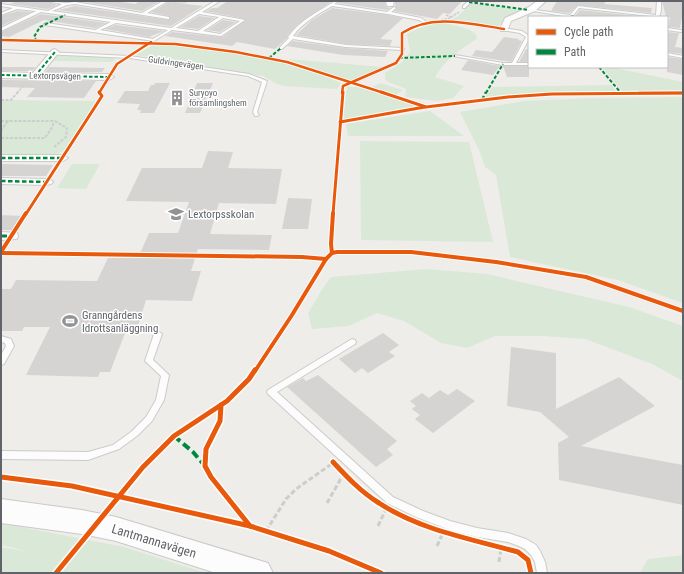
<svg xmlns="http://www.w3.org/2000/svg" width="684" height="574" font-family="'Roboto Condensed',sans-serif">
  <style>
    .green { fill: #dae8d7 }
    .building { fill: #d6d4d3 }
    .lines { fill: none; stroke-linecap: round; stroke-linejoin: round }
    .lane-casing { stroke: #cbcbca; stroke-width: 2 }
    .street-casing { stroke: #cbcbca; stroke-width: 2 }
    .secondary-casing { stroke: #c9c9c9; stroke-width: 2 }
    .path-far2 { stroke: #cbcecd; stroke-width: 1.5; stroke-dasharray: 2.5 1; stroke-linecap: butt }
    .path-far1 { stroke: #cbcecd; stroke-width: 2; stroke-dasharray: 3 1.5; stroke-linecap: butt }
    .path { stroke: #cbcecd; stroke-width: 3; stroke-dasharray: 5 2.5; stroke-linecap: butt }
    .lane { fill: #fdfcfc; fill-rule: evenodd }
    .street { fill: #fdfcfc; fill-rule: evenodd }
    .secondary { fill: #fdfcfc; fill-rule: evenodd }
    .quiet-far3 { stroke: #00873e; stroke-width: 2; stroke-dasharray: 3.5 2; stroke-linecap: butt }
    .quiet-far2 { stroke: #00873e; stroke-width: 2.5; stroke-dasharray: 4.5 2.5; stroke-linecap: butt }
    .quiet-far1 { stroke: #00873e; stroke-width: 3; stroke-dasharray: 6 3; stroke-linecap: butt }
    .quiet { stroke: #00873e; stroke-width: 4; stroke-dasharray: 8 4; stroke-linecap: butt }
    .cycleway-far3-casing { stroke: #fff; stroke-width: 4 }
    .cycleway-far2-casing { stroke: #fff; stroke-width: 5 }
    .cycleway-far1-casing { stroke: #fff; stroke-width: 6 }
    .cycleway-casing { stroke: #fff; stroke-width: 8 }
    .cycleway-far3 { stroke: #e8590c; stroke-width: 2.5 }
    .cycleway-far2 { stroke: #e8590c; stroke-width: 3 }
    .cycleway-far1 { stroke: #e8590c; stroke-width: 4 }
    .cycleway { stroke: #e8590c; stroke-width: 5 }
    .labels { text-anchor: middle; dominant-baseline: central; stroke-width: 3; stroke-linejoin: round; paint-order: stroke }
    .far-street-label { font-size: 9px; fill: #606367; stroke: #fff }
    .far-poi-label { font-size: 9px; fill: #606367; stroke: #fff; text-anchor: start }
    .poi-label { font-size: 11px; fill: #606367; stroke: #fff; text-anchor: start }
    .near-street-label { font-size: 13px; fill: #606367; stroke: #fff }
  </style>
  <rect width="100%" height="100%" fill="#efedea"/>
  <g class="green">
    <path d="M471,3L525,10L510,16L497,27L449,21L458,16Z"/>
    <path d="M441,22L468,29L476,34L477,39C460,49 445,60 435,77L464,86L453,98L438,101L405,97L406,89L386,81L385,73L401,63L410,52L407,34L419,28Z"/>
    <path d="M153,45C197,47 242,53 286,64C304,68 323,76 341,83L337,89L283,86L275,83L263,76L136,55Z"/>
    <path d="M60,55L114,58L115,60L112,62L53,61L56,56Z"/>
    <path d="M287,59L384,67L348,81Z"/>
    <path d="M607,68H615L683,82V90L622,91L606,72L604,69Z"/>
    <path d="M380,83L403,90L396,95L372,87Z"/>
    <path d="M612,85L615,91L516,94L485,97L492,87Z"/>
    <path d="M347,87H358L420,107L343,120Z"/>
    <path d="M683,97V303L618,280L510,257L496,175L485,167L480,152L460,112L524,101L594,98Z"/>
    <path d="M1,100L96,101L64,151L51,156L1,155Z"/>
    <path d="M430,111L464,136H348L346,124Z"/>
    <path d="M360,141L469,142L493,242L361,240Z"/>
    <path d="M72,164H100L86,189L57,188Z"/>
    <path d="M426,269L487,274L629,307L683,326V381L652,364L585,339L541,336H495L467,348L441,343L404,321L377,313L349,326L312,329L308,313L323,288L331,277Z"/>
    <path d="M1,523L124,547L206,573H1V547L31,552L1,545Z"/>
    <path d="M683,555V573H640L648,559Z"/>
  </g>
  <g class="building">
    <path d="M17,1H45L57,5L48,9L10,4Z"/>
    <path d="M78,1H113L135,4L140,1H160L142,11Z"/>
    <path d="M228,1H332L297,25L287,36V38L275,49L237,42L232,46L165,36L172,32L222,37L246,20L245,19L206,11L212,8H217Z"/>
    <path d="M340,1H385L386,7L391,8L387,10L338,3Z"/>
    <path d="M395,1H462L450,14L443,13L437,19L394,11L397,8L395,6Z"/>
    <path d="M557,1H606L604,4L652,8L651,13L578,5L569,13L551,11Z"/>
    <path d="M662,1H682L683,13L680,28L668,27L670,17H666Z"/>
    <path d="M169,2L203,6L171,26L58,10L75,6L169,20L170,19L169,16L151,12Z"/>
    <path d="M332,8L388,15L403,18L380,39L392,40L390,46L346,44L296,35L312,20Z"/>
    <path d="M580,10L646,17H574Z"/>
    <path d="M17,11L31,12L1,26V16Z"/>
    <path d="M41,14L106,23L95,28L44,20L9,37L1,36V32Z"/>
    <path d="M199,16L215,18L198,29L180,27Z"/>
    <path d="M223,20L236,22L220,32L207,30Z"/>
    <path d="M116,25L164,31L149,37L105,29Z"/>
    <path d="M667,32L679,33L675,47L683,48V54L667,52Z"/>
    <path d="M504,37L519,39L518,40L522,41L511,62L472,56L476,50L492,52Z"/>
    <path d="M293,41L346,48L388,51L385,57L343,55L287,46Z"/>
    <path d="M526,49H529V62H519Z"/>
    <path d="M667,57L683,59V75L667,72Z"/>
    <path d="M468,60L500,66L493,75L461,70Z"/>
    <path d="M503,66H529V77H507Z"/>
    <path d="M1,67H36L32,71H1Z"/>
    <path d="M49,67L105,68L102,72H45Z"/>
    <path d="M1,80L96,81L84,98L27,97L35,88L1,87Z"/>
    <path d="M155,83H170L154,113H140L141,110H137L140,104L117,103L125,91H148L151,85H154Z"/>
    <path d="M197,83H213L200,113H185Z"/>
    <path d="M208,151L233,152L228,168L282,169L276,204L219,203L210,234L272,235L269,250L198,249L191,271H201L192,301L146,300L137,329L127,328L110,372H100L98,377L26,375L50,327H24L22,331H1V289H11L16,280L97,281L108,258H138L149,233H178L189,202L126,201L142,168H202Z"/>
    <path d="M1,164L53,165L46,176H1Z"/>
    <path d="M288,198L312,199L308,229H282Z"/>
    <path d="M1,215L23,216L14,230H1Z"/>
    <path d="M383,333L399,345L389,352L395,356L368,373L362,368L355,373L339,359Z"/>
    <path d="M511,347L556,353V409L619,377L655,406L581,446L683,465V505L559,480L558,443L569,437L540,412L507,406Z"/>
    <path d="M318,375L397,441L387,449L393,455L376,467L287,387L303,378L306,381Z"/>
    <path d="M457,389L475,401L433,433L415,419L420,415L412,409L416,406L410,401L422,393L429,398L440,390L448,395Z"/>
  </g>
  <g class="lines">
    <defs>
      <g id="lane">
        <path d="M46,1L66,3L75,2L142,13L163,1H168L147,13L169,17V19H168L75,4L67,5L52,11L171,28L215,1H220L202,12L245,20L221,36L172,30L154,41L45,25L44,24L46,23L95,30L111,22L41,12L1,31V28L36,11L17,9L1,15V13L13,8L1,6V4L48,11L62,4ZM199,14L219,17L198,31L176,28ZM223,18L240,21L220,34L203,31ZM116,23L168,30L153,39L100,30Z"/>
        <path d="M173,1H187C184,3 176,3 173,1Z"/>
        <path d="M335,1H339L334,4L387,12L394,7L396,8L391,12L421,18L428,23L426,24L419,20L388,14L332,6C318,14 302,23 293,36L346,45L402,48L404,49L402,50L346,47L293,39L282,49H280V47L289,38L288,37C300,20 318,12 335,1Z"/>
        <path d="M468,1H472L465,8H463V6Z"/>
        <path d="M657,1H661V11L659,17L579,8L572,17H570L527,10L529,9L570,15L578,6L656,15Z"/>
        <path d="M503,28L522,31L529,36V39L516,63H529V65H503L453,56L455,55L503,63H512L526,37L520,33L503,30Z"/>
        <path d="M667,28L681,30L683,31L681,32L667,30Z"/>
        <path d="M1,50L130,56L249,74L267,81L257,112L259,115L257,116H255L253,112L262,82L248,76L130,58L1,52Z"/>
        <path d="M667,53L683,56V58L667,55Z"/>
        <path d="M158,331L162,334L153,360L169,375L164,400L152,421L137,436L119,449L88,460L1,459V451L88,452L113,445L131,432L146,417L156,400L161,376L145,361L154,334Z"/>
        <path d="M1,336L11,339L14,346L4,364L1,365V355L6,346L5,343L1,342Z"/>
        <path d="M352,339L355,340L356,342L355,344L277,392L393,497L423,511L450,521L477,528L508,533L526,539L536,545L540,551L545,562L547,573H537L535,562L531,555L525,549L519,546L508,542L477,537L450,530L416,517L387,503L268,394L267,392L268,390Z"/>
      </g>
      <g id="street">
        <path d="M386,1H394L393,6H387Z"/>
        <path d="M537,1H546L535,11L511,21L507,31H501L500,29L505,18L529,7Z"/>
        <path d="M55,49L59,52L42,73L109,74L114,77L109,80L1,78V72L33,73L52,50Z"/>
        <path d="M1,155H63L68,158L63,161H1Z"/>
        <path d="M1,178L47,179L51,180L53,182L51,184L47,185L1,184Z"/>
        <path d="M1,232L17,233L18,236L17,239L1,240Z"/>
      </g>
      <path id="secondary" d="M1,499L82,510L116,517L258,560L268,563L273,573H216L116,541L82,534L1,523Z"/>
    </defs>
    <use href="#lane" class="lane-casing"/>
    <use href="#street" class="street-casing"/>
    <use href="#secondary" class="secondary-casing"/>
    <g class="path-far2">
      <path d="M446,15L451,17"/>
      <path d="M441,20L450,18L459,12"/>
      <path d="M17,93L24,85"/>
    </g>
    <g class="path-far1">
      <path d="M1,100H11L18,92"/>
      <path d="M1,121H9"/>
      <path d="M1,131L6,123L10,121H55L67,128L66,137L54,147"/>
      <path d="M1,138H45L53,126V121"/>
    </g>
    <g class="path">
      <path d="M327,503L344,473"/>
      <path d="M378,526L386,509"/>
      <path d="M266,531L286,499L296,489L333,463"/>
      <path d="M437,546L443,533"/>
      <path d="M499,562L501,548"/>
    </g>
    <use href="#lane" class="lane"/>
    <use href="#street" class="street"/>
    <use href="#secondary" class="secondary"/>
    <g class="quiet-far3">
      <path d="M469,2L529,10"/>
      <path d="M571,16L574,17"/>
      <path d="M37,41L34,37L40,27L65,15"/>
      <path d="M269,58L281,48"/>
      <path d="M399,58L455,56"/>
      <path d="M599,67L621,93"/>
      <path d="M1,75L109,77"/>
      <path d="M35,76L55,52"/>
      <path d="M486,93L503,64"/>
    </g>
    <g class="quiet-far2">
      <path d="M482,100L486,92"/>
      <path d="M1,158H63"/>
      <path d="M1,181L47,182"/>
    </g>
    <path class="quiet-far1" d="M1,236H12"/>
    <path class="quiet" d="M174,436L193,452L205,466"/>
    <defs>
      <g id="cycleway-far3">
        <path d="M1,40L175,44L236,52L287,62L384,93"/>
        <path d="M99,93L117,64L151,42"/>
        <path d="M342,93L343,86L396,63L402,54V33C433,13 470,24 504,29"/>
        <path d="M639,93H683"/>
      </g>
      <g id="cycleway-far2">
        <path d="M381,92L426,107L508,97L552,94L683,93"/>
        <path d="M340,122L425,107"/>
        <path d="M26,214L102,96L99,92"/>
        <path d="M333,214L343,92"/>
      </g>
      <g id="cycleway-far1">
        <path d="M1,252L26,213"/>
        <path d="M1,253L302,257L326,259"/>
        <path d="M332,253L331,244L333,213"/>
        <path d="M255,371L292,315L326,259L332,253L337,252H411L496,262L586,277L683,311"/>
      </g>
      <g id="cycleway">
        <path d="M221,405L220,421L206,449L205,466L211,477L250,526L329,551L381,573"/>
        <path d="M333,462C347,477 361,492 379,503C420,530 471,539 518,552L528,560L531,573"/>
        <path d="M1,477L72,486L250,526"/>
        <path d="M56,573L143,467L174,436L227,401L249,379L255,370"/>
      </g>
    </defs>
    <use href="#cycleway-far3" class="cycleway-far3-casing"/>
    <use href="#cycleway-far2" class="cycleway-far2-casing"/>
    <use href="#cycleway-far1" class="cycleway-far1-casing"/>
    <use href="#cycleway" class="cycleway-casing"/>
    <use href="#cycleway-far3" class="cycleway-far3"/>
    <use href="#cycleway-far2" class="cycleway-far2"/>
    <use href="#cycleway-far1" class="cycleway-far1"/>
    <use href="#cycleway" class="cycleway"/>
  </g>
  <defs>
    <symbol id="building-bare" viewBox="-9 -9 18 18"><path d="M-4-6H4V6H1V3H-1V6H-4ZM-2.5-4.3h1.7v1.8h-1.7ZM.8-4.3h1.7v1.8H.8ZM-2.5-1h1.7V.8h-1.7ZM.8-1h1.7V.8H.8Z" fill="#929395" stroke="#fff" stroke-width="2.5" paint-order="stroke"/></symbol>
    <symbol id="school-bare" viewBox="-9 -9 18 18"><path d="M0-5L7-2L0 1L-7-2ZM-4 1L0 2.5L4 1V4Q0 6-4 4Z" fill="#929395" stroke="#fff" stroke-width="2.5" paint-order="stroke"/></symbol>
    <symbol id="stadium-bare" viewBox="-9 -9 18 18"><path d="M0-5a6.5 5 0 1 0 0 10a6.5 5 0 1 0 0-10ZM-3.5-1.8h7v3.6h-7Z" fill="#929395" stroke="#fff" stroke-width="2.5" paint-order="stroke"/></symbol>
  </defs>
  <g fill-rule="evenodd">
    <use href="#building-bare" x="166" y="87" width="22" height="22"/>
    <use href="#school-bare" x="165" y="203" width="22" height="22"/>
    <use href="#stadium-bare" x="59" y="310" width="22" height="22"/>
  </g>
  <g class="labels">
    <g class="far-street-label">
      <text transform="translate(176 63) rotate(8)">Guldvingevägen</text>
      <text transform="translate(55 76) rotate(1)">Lextorpsvägen</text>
    </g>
    <g class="far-poi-label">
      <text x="189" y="93">Suryoyo<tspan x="189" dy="10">församlingshem</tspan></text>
    </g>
    <g class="poi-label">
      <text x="188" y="214">Lextorpsskolan</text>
      <text x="82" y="315">Granngårdens<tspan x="82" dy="13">Idrottsanläggning</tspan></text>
    </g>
    <g class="near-street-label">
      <text transform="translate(154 541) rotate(17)">Lantmannavägen</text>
    </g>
  </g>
  <rect width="684" height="574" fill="none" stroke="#606367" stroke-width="4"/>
  <rect x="528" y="16" width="140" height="52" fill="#ffffff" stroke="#bfc1c2"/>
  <rect x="536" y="29" width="20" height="6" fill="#e8590c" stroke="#bfc1c2"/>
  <text x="564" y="36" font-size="12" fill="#606367">Cycle path</text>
  <rect x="536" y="49" width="20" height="6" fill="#00873e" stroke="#bfc1c2"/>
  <text x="564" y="56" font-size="12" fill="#606367">Path</text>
</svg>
